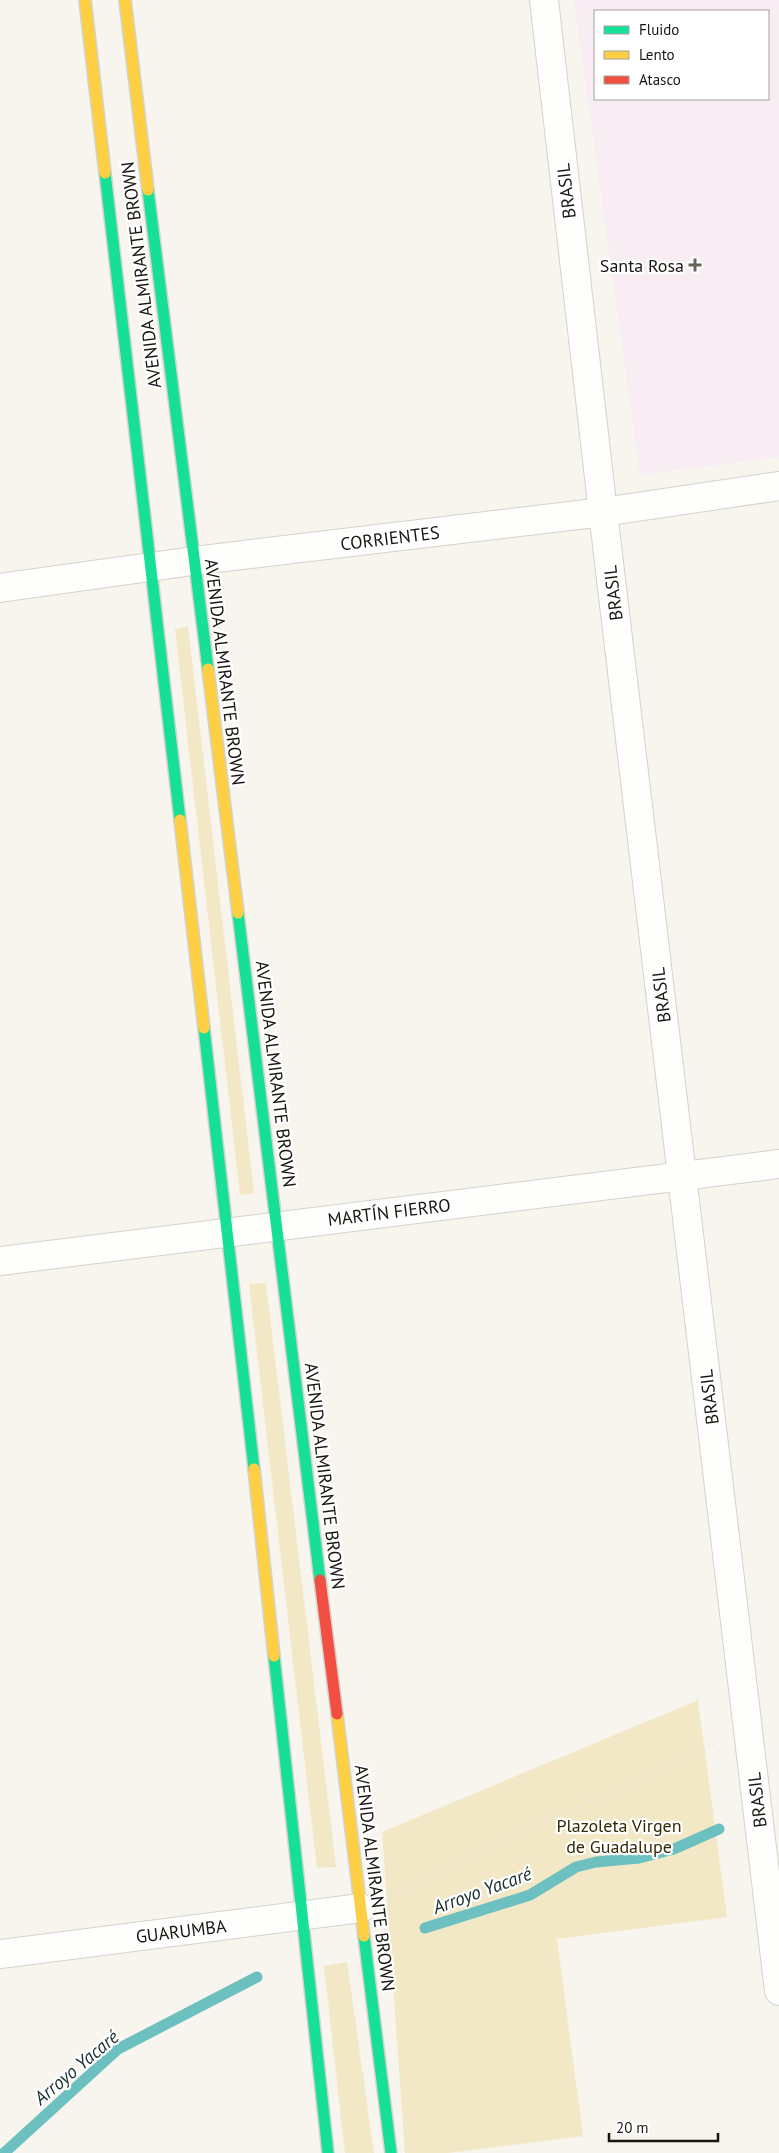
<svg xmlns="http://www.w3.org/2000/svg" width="779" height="2153" font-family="'PT Sans',sans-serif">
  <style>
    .medical { fill: #f8edf3; fill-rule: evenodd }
    .green { fill: #f3e8c5 }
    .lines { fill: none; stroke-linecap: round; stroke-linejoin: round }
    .stream { stroke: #6cc1c0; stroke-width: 11 }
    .street-casing { stroke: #d3d2cc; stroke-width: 30 }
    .fast-casing { stroke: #d3d2cc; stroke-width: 14 }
    .slow-casing { stroke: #d3d2cc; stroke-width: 14 }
    .jam-casing { stroke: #d3d2cc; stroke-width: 14 }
    .path { stroke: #e2e1df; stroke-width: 3; stroke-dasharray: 1 4; stroke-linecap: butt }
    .street { stroke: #fefefc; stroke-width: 28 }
    .fast { stroke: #16e098; stroke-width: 11 }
    .slow { stroke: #ffcf43; stroke-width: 11 }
    .jam { stroke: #f24e42; stroke-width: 11 }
    .poi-dot { fill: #66645e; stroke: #fff; stroke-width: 2 }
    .labels { text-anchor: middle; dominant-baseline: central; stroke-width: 4.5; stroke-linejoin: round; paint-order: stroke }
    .street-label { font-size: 18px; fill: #181611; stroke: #fff }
    .poi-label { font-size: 18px; fill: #181611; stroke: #fff; text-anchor: end }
    .park-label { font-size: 18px; fill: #332a05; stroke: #fff }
    .water-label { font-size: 19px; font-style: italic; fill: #1a2f2f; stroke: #fff }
  </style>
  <rect width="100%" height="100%" fill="#f7f5ed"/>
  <path class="medical" d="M574,0H779V457L640,475ZM595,11H768V99H595Z"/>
  <g class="green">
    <path d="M188,626L254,1193L240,1195L175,629Z"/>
    <path d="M266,1283L336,1867L317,1868L249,1284Z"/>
    <path d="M698,1700L727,1917L557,1939L583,2136L447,2153H405L382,1832Z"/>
    <path d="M347,1962L374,2153H345L324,1966Z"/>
  </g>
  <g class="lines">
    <g class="stream">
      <path d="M425,1928L530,1895L576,1867L596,1862L639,1858L674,1849L719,1829"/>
      <path d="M4,2153L118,2049L257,1977"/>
    </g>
    <defs>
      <g id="street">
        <path d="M544,0L603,512L779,1991"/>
        <path d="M0,588L193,561L603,512L779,486"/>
        <path d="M0,1261L779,1164"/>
        <path d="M0,1954L361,1908"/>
      </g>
      <g id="fast">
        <path d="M105,173L180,820"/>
        <path d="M148,190L208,669"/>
        <path d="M238,913L320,1580"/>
        <path d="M204,1028L254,1469"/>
        <path d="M274,1656L328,2153"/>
        <path d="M364,1936L391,2153"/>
      </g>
      <g id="slow">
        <path d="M85,0L105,173"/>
        <path d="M125,0L148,190"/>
        <path d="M208,669L238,913"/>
        <path d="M180,820L204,1028"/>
        <path d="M254,1469L274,1656"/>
        <path d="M337,1714L364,1936"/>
      </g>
      <path id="jam" d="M320,1580L337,1714"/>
    </defs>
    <use href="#street" class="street-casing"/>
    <use href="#fast" class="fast-casing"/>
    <use href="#slow" class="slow-casing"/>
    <use href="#jam" class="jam-casing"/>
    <path class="path" d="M391,1894L716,1743"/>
    <use href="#street" class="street"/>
    <use href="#fast" class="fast"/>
    <use href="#slow" class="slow"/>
    <use href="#jam" class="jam"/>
  </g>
  <path class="poi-dot" d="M692.5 257.5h5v5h5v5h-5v5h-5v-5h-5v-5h5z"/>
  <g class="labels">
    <g class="street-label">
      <text transform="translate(566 191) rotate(-97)">BRASIL</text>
      <text transform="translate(141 275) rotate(-97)">AVENIDA ALMIRANTE BROWN</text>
      <text transform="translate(390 538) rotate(-7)">CORRIENTES</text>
      <text transform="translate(613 593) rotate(-97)">BRASIL</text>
      <text transform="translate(225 672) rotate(83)">AVENIDA ALMIRANTE BROWN</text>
      <text transform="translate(661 995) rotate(-97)">BRASIL</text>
      <text transform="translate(276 1074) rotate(83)">AVENIDA ALMIRANTE BROWN</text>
      <text transform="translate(389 1212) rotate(-7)">MARTÍN FIERRO</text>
      <text transform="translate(709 1397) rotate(-97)">BRASIL</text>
      <text transform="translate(325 1476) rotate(83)">AVENIDA ALMIRANTE BROWN</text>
      <text transform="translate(757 1800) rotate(-97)">BRASIL</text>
      <text transform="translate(375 1878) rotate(83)">AVENIDA ALMIRANTE BROWN</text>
      <text transform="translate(181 1931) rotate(-7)">GUARUMBA</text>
    </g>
    <g class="poi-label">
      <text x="684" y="265">Santa Rosa</text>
    </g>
    <g class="park-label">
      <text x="619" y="1825">Plazoleta Virgen<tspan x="619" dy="21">de Guadalupe</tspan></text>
    </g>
    <g class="water-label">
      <text transform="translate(482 1890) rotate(-20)">Arroyo Yacaré</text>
      <text transform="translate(76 2067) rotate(-40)">Arroyo Yacaré</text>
    </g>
  </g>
  <rect x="594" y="10" width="175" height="90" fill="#ffffff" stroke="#a3a2a0"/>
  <rect x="604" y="26" width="25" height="8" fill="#16e098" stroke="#a3a2a0"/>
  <text x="639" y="35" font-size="15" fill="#181611">Fluido</text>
  <rect x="604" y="51" width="25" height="8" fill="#ffcf43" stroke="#a3a2a0"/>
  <text x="639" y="60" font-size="15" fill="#181611">Lento</text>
  <rect x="604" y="76" width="25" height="8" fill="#f24e42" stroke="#a3a2a0"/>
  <text x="639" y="85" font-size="15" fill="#181611">Atasco</text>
  <path d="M609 2133v8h109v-8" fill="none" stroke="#181611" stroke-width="2.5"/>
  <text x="616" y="2133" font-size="15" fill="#181611" stroke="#ffffff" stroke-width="4" paint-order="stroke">20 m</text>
</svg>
